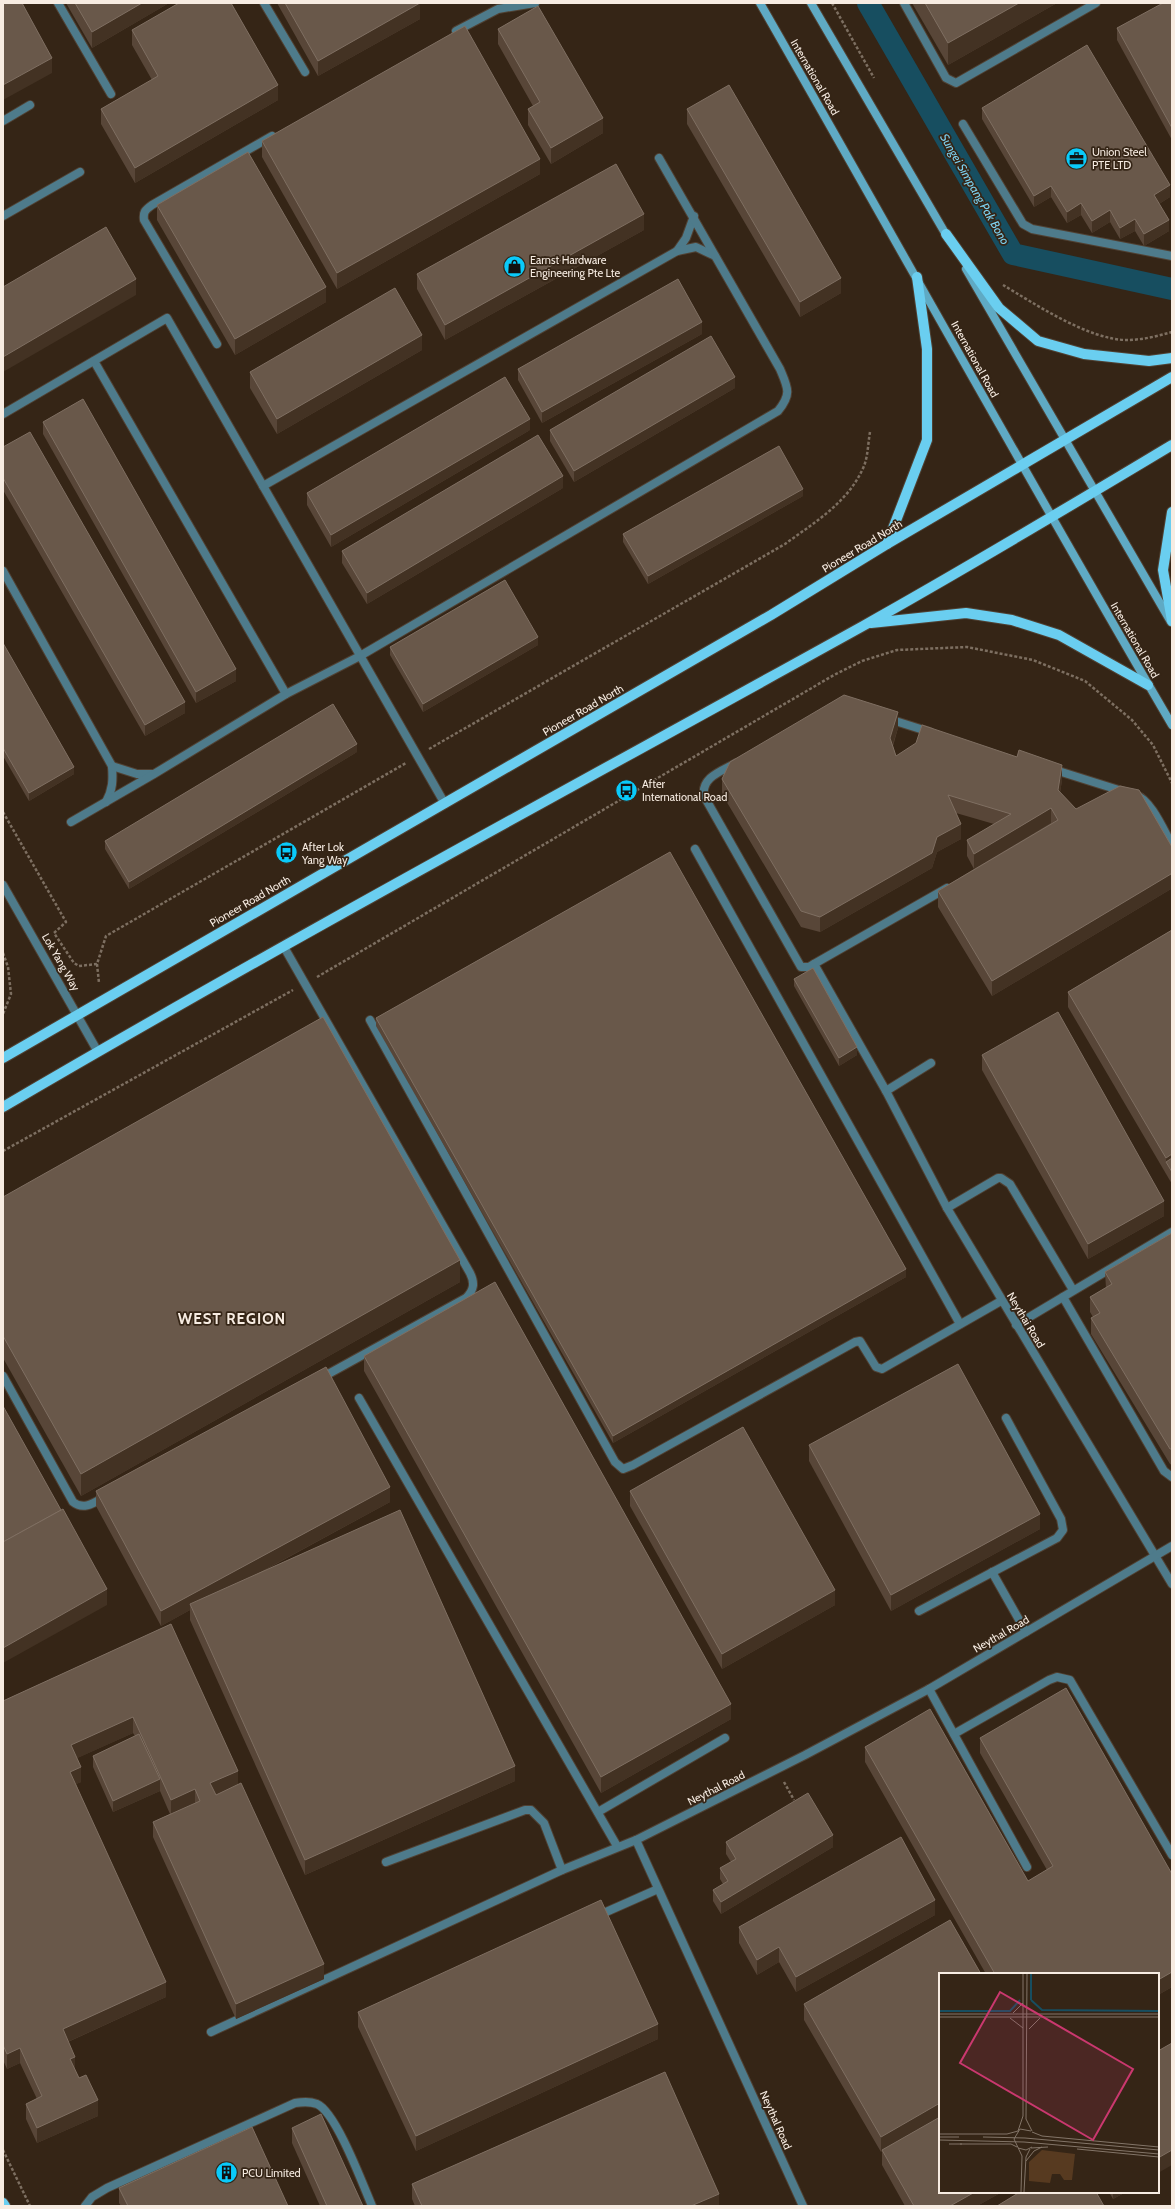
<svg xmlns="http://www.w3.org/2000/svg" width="1175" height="2209" font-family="Cabin,sans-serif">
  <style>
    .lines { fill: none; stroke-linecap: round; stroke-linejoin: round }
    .canal { stroke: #174e60; stroke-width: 22 }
    .lane-casing { stroke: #504133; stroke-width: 10 }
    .street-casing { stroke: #504133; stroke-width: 10 }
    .secondary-casing { stroke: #504133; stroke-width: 10 }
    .primary-casing { stroke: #504133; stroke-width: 12 }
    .path { stroke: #7d6f61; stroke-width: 2.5; stroke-dasharray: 3 2; stroke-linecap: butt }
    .lane { stroke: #4e7b8b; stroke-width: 8 }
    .street { stroke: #4e7b8b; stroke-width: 8 }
    .secondary { stroke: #5faac4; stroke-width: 8 }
    .primary { stroke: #6acef0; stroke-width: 10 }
    .wall { fill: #584638 }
    .shaded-wall { fill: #433223 }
    .building { fill: #69584a; stroke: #7f6f62 }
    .labels { text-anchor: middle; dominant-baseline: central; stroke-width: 3.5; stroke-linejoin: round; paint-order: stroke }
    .street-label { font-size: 11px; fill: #f7ece2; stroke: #352516 }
    .poi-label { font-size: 11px; fill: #f7ece2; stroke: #352516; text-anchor: start }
    .water-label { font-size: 12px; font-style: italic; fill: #7cd1f0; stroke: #352516 }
    .district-label { font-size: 15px; font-weight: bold; letter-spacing: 1px; fill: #f7ece2; stroke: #352516 }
    .inset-river { fill: none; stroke: #174e60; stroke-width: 2 }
    .inset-road { fill: none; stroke: #837568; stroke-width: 1 }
    .view { fill: #ca386f; fill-opacity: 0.15; stroke: #ca386f; stroke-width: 2 }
    .inset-edge { fill: none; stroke: #f7ece2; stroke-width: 2 }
  </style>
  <rect width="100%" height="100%" fill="#352516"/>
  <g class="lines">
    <path class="canal" d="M868,3L1013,254L1172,289"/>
    <defs>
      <g id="lane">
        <path d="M58,3L111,94"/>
        <path d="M264,3L305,72"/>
        <path d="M904,3L946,78L956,83L1096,3"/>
        <path d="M456,31L498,9L535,3"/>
        <path d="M3,121L30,105"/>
        <path d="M963,124L1023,224L1032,229L1172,256"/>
        <path d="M3,216L80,172"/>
        <path d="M677,251L686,238L694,216"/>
        <path d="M217,344L144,220C143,212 145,210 152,205L272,136"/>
        <path d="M94,361L286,694"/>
        <path d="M3,414L167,318L445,804"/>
        <path d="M263,486L677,251L696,247L715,256"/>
        <path d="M3,571L112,766C113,780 113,789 106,802"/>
        <path d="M889,719L930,732"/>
        <path d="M736,763C722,771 701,777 704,796L801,967H809L814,964L947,888"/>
        <path d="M112,766L137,774H153"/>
        <path d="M1052,769L1125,792"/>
        <path d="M1136,795C1151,800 1164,831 1172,845"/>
        <path d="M71,822L154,774L286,694L360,656L778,411C792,394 788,388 780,369L659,158"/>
        <path d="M695,849L960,1324"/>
        <path d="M284,947L470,1273C475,1283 474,1290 466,1298L321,1378"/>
        <path d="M814,964L886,1091"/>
        <path d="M370,1020L615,1462L623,1469L633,1465L855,1342L860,1341L876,1367L882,1369L1001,1301"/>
        <path d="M947,1208L998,1178H1001L1010,1184L1073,1290"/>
        <path d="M1063,1297L1164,1471L1172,1477"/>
        <path d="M1016,1325L1172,1232"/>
        <path d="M3,1376L73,1502C84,1511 95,1502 106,1496"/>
        <path d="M359,1398L617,1846"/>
        <path d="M992,1572L1026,1632"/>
        <path d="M919,1611L1057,1538L1063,1530L1061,1519L1006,1418"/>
        <path d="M929,1689L1027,1867"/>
        <path d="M954,1734L1049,1680L1057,1677L1070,1680L1172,1855"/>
        <path d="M598,1812L725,1738"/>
        <path d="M386,1862L525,1810H531L544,1823L562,1870"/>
        <path d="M597,1916L658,1889"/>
        <path d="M211,2032L562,1870L636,1840"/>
        <path d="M85,2206L92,2197L107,2188L295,2103C302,2102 309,2101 317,2104C336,2112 363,2185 372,2206"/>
      </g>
      <g id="street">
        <path d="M3,885L98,1052"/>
        <path d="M931,1063L886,1091L947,1208L1172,1584"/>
        <path d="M803,2206L636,1840L805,1755L929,1689L1172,1546"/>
      </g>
      <g id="secondary">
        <path d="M760,3C898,244 1032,486 1172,725"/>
        <path d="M811,3L948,238"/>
        <path d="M966,269L1171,622"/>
      </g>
      <g id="primary">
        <path d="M946,234L999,308L1038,341L1084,354L1149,361L1172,358"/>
        <path d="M1172,512L1163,570L1172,621"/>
        <path d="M887,544L927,440V349L917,277"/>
        <path d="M871,623L966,613L1012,620L1059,635L1148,685"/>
        <path d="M3,1058L771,615L887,544L1172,377"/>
        <path d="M3,1107C286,941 576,785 863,626C967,568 1070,506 1172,445"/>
        <path d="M3,2203L5,2206"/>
      </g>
    </defs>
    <use href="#lane" class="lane-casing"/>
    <use href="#street" class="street-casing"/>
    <use href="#secondary" class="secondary-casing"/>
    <use href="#primary" class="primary-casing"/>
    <g class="path">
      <path d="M832,3L874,78"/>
      <path d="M1003,285C1035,304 1089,340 1127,340C1142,340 1158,336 1172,332"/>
      <path d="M429,749L785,544C815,522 849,502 864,466C868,456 868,443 870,432"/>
      <path d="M3,812L66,922L54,933L74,963L79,966L97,964L106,936L406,763"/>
      <path d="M3,953L8,967L11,994L3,1014"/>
      <path d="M97,964L99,983"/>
      <path d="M317,977L834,675L862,661L897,650L967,647L1033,660L1085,681L1132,720L1153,745L1172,783"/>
      <path d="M3,1151L293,990"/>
      <path d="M784,1782L794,1800"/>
      <path d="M3,2150L30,2206"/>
    </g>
    <use href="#lane" class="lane"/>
    <use href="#street" class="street"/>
    <use href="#secondary" class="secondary"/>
    <use href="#primary" class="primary"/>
  </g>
  <g class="wall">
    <path d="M66,3H169L92,48Z"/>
    <path d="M277,3H420V19L318,76Z"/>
    <path d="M912,3H1057L948,65Z"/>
    <path d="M1172,3V140L1117,40V28Z"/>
    <path d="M498,29L603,133L551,164L528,125V109L533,106L498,44Z"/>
    <path d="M132,30L278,100L135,183L101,124V109L152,80L132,45Z"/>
    <path d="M982,108L1170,197L1159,204L1169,231L1144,246L1135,231L1120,239L1110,222L1092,233L1081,215L1067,223L1051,197L1034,207L982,119Z"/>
    <path d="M687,109L841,293L800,317L687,124Z"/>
    <path d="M262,141L540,174L337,289L262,157Z"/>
    <path d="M157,205L326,302L235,355L157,220Z"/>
    <path d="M644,230L445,340L417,289V274Z"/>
    <path d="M702,334L542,423L518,380V369Z"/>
    <path d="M422,350L277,434L250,388V372Z"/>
    <path d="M735,388L574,482L550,441V430Z"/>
    <path d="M43,422L236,681L196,703L43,434Z"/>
    <path d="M530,430L331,547L307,505V493Z"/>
    <path d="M3,447L185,713L145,736L3,490Z"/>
    <path d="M563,488L367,604L342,563V551Z"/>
    <path d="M803,496L648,584L623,542V534Z"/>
    <path d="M3,643L74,774L29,801L3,756Z"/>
    <path d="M538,645L423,712L390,655V647Z"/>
    <path d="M898,728L893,746L896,756L1062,780L1060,793L1076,809L1171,889L992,996L938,907V891L974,869L967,856V840L994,824L956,813L961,839L937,852L932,868L820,932L801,927L722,794V779Z"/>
    <path d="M357,752L129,889L105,849V841Z"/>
    <path d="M1172,930V1184L1068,1007V992Z"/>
    <path d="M794,979L857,1055L839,1066L794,986Z"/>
    <path d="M376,1018L906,1277L613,1443L376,1026Z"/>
    <path d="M982,1055L1164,1216L1088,1259L982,1070Z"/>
    <path d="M3,1197L460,1282L81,1496L3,1358Z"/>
    <path d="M1172,1233V1465L1170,1464L1091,1334V1318L1093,1317L1090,1312V1297L1106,1288L1105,1272Z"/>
    <path d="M364,1356L731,1719L601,1793L364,1371Z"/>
    <path d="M809,1445L1040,1529L891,1611L809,1461Z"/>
    <path d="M96,1491L390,1502L252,1577L515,1781L305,1875L190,1620V1610L161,1626L96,1506Z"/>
    <path d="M630,1491L835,1605L722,1669L630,1506Z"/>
    <path d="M171,1624L238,1785L324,1979L236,2019L153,1837V1822L170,1814L160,1791L113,1812L93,1767V1756L135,1736L133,1733L77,1758L81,1782L76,1784L166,1997L68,2042L75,2070L98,2116L37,2143L26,2119V2104L37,2099L20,2063L7,2069L3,2060V1701Z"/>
    <path d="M980,1738L1172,1874V1987L1158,1995V1974H986L865,1762V1747L1028,1881L1047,1870L980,1753Z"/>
    <path d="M726,1842L833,1847L721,1914L713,1901V1890L723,1884L720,1879V1868L731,1862L726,1854Z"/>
    <path d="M935,1915L796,1992L779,1962L757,1975L739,1943V1927Z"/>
    <path d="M804,2004L940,2192H1002L977,2206H905L882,2165V2151L881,2152L804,2020Z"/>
    <path d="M358,2012L658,2039L416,2151L358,2027Z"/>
    <path d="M292,2128L363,2206H320L292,2143Z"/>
    <path d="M412,2184L719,2206H415L412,2199Z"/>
    <path d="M119,2188L288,2206H121L119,2203Z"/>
    <path d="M1109,2192H1126L1113,2199Z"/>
  </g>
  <g class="shaded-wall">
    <path d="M142,3H169L92,48V32Z"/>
    <path d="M420,3V19L318,76V61Z"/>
    <path d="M1019,3H1057L948,65V43Z"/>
    <path d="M52,58V73L3,100V85Z"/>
    <path d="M278,85V100L135,183V168Z"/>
    <path d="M603,118V133L551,164V148Z"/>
    <path d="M540,159V174L337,289V273Z"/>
    <path d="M1170,185V197L1154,207V195Z"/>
    <path d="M1051,186V197L1034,207V196Z"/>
    <path d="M1081,203V215L1067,223V212Z"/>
    <path d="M1110,210V222L1092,233V221Z"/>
    <path d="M644,214V230L445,340V325Z"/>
    <path d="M1135,219V231L1120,239V228Z"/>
    <path d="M1169,220V231L1144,246V234Z"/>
    <path d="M841,278V293L800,317V302Z"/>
    <path d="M136,279V295L3,372V357Z"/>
    <path d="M326,287V302L235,355V339Z"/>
    <path d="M702,322V334L542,423V412Z"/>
    <path d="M422,335V350L277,434V419Z"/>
    <path d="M735,377V388L574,482V471Z"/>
    <path d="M530,419V430L331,547V535Z"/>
    <path d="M563,476V488L367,604V593Z"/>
    <path d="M803,489V496L648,584V576Z"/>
    <path d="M538,637V645L423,712V704Z"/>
    <path d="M236,669V681L196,703V692Z"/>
    <path d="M185,702V713L145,736V725Z"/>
    <path d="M898,712V728L890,753V738Z"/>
    <path d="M357,744V752L129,889V882Z"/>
    <path d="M1062,765V780L1058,806V790Z"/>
    <path d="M74,767V774L29,801V793Z"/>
    <path d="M1051,808V823L974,869V854Z"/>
    <path d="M961,824V839L937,852L932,868L820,932V917L937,837Z"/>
    <path d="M1172,871V887L1171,889L992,996V981Z"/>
    <path d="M857,1047V1055L839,1066V1058Z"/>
    <path d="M1172,1154V1170L1166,1162V1158Z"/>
    <path d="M1164,1201V1216L1088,1259V1244Z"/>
    <path d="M460,1260V1282L81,1496V1474Z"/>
    <path d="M906,1269V1277L613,1443V1436Z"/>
    <path d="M390,1487V1502L192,1609L190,1604V1610L161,1626V1611Z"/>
    <path d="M1040,1514V1529L891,1611V1595Z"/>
    <path d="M107,1589V1605L3,1663V1648Z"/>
    <path d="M835,1590V1605L722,1669V1654Z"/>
    <path d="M731,1704V1719L601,1793V1777Z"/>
    <path d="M133,1717V1733L71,1761V1745Z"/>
    <path d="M515,1766V1781L305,1875V1860Z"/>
    <path d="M81,1767V1782L70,1787V1772Z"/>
    <path d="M238,1771V1786L210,1799V1783Z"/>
    <path d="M160,1779V1791L113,1812V1801Z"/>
    <path d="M195,1789V1805L171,1815V1800Z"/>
    <path d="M833,1835V1847L721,1914V1902Z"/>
    <path d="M935,1900V1915L796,1992V1977Z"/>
    <path d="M779,1947V1962L757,1975V1960Z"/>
    <path d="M324,1964V1979L236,2019V2004Z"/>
    <path d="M1172,1972V1987L1158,1995V1980Z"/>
    <path d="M166,1982V1997L63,2044V2029Z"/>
    <path d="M658,2024V2039L416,2151V2136Z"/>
    <path d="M20,2048V2063L7,2069V2054Z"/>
    <path d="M75,2057V2072L70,2059Z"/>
    <path d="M98,2100V2116L37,2143V2128Z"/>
    <path d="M940,2103V2118L882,2150V2151L881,2152V2137Z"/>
    <path d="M1172,2150V2165L1158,2173V2158Z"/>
    <path d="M975,2192H1002L977,2206H950Z"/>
    <path d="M1113,2192H1126L1113,2199Z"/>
    <path d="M719,2194V2206H691Z"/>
  </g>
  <g class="building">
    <path d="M3,3H22L52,58L3,85Z"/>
    <path d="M75,3H142L92,32Z"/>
    <path d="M179,3H231L278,85L135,168L101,109L158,76L132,30Z"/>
    <path d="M285,3H420L318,61Z"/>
    <path d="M925,3H1019L948,43Z"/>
    <path d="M1163,3H1172V128L1117,28Z"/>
    <path d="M538,6L603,118L551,148L528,109L540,102L498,29Z"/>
    <path d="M465,26L540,159L337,273L262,141Z"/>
    <path d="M1087,45L1170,185L1154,195L1169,220L1144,234L1135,219L1120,228L1110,210L1092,221L1081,203L1067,212L1051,186L1034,196L982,108Z"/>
    <path d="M729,85L841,278L800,302L687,109Z"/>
    <path d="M248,152L326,287L235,339L157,205Z"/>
    <path d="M616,164L644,214L445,325L417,274Z"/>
    <path d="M106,227L136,279L3,357V287Z"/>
    <path d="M678,279L702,322L542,412L518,369Z"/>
    <path d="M395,288L422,335L277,419L250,372Z"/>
    <path d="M711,336L735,377L574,471L550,430Z"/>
    <path d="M505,377L530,419L331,535L307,493Z"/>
    <path d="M83,399L236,669L196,692L43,422Z"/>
    <path d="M30,432L185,702L145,725L3,478V447Z"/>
    <path d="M538,435L563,476L367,593L342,551Z"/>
    <path d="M779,446L803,489L648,576L623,534Z"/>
    <path d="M505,580L538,637L423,704L390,647Z"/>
    <path d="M3,643L74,767L29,793L3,748Z"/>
    <path d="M844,695L898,712L890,738L896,756L916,743L922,725L1017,757L1019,750L1062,765L1058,790L1076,809L1120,786L1139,790L1172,847V871L1171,874L992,981L938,891L1058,820L1051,808L974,854L967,840L1011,814L948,795L961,824L937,837L932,853L820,917L801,911L722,779L730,762Z"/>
    <path d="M333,704L357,744L129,882L105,841Z"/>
    <path d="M670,852L906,1269L613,1436L376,1018Z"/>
    <path d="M1172,930V1154L1166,1158L1068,992Z"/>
    <path d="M813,968L857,1047L839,1058L794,979Z"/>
    <path d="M1058,1012L1164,1201L1088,1244L982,1055Z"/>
    <path d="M323,1017L460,1260L81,1474L3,1336V1197Z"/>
    <path d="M1172,1158V1172L1166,1162Z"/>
    <path d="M1172,1233V1449H1170L1091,1318L1100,1313L1090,1297L1112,1284L1105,1272Z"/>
    <path d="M495,1282L731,1704L601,1777L364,1356Z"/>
    <path d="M958,1364L1040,1514L891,1595L809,1445Z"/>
    <path d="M326,1367L390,1487L161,1611L96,1491Z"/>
    <path d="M3,1406L61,1510L3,1542Z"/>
    <path d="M743,1427L835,1590L722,1654L630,1491Z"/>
    <path d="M63,1509L107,1589L3,1648V1542Z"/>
    <path d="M400,1510L515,1766L305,1860L190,1604Z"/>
    <path d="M171,1624L238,1771L210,1783L216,1795L241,1783L324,1964L236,2004L153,1822L200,1801L195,1789L171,1800L133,1717L71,1745L81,1767L70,1772L166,1982L63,2029L75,2057L70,2059L79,2078L86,2075L98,2100L37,2128L26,2104L42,2096L20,2048L7,2054L3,2045V1701Z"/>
    <path d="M1066,1688L1172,1874V1972L1158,1980V1974H995L865,1747L930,1709L1028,1881L1053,1866L980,1738Z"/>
    <path d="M139,1734L160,1779L113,1801L93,1756Z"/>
    <path d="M808,1793L833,1835L721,1902L713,1890L728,1881L720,1868L736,1859L726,1842Z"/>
    <path d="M901,1837L935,1900L796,1977L779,1947L757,1960L739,1927Z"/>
    <path d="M601,1900L658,2024L416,2136L358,2012Z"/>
    <path d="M950,1920L981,1974H940V2103L881,2137L804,2004Z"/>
    <path d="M1172,2043V2150L1158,2158V2051Z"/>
    <path d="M665,2072L719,2194L691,2206H422L412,2184Z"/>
    <path d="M321,2114L363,2206H327L292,2128Z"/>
    <path d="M940,2117V2192H975L950,2206H914L882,2150Z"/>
    <path d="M252,2127L288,2206H128L119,2188Z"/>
    <path d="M1020,2192H1096L1104,2206H997Z"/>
  </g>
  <defs>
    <symbol id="office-disc" viewBox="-11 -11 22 22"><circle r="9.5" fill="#0acafa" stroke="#352516"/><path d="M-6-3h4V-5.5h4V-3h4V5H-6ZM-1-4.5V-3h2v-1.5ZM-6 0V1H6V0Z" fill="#111"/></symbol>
    <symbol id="shop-disc" viewBox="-11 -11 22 22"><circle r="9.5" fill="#0acafa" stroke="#352516"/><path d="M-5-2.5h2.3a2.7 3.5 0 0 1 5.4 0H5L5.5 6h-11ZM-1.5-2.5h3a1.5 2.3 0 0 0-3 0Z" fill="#111"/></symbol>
    <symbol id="bus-disc" viewBox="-11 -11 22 22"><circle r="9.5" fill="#0acafa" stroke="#352516"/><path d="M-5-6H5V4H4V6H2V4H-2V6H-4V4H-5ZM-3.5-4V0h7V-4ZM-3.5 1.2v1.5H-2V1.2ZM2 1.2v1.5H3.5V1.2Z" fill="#111"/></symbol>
    <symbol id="building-disc" viewBox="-11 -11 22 22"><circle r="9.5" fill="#0acafa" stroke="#352516"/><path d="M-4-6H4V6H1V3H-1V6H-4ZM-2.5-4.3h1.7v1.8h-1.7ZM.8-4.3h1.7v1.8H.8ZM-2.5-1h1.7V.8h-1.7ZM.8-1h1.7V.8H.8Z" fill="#111"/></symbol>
  </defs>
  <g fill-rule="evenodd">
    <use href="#office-disc" x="1064" y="146" width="25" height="25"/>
    <use href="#shop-disc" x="502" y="254" width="25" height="25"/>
    <use href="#bus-disc" x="614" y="778" width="25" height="25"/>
    <use href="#bus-disc" x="274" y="840" width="25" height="25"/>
    <use href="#building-disc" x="214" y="2160" width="25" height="25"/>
  </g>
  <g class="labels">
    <g class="street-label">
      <text transform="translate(815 77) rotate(60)">International Road</text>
      <text transform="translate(975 359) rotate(61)">International Road</text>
      <text transform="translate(862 546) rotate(-31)">Pioneer Road North</text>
      <text transform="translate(1135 640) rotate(60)">International Road</text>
      <text transform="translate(583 710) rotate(-30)">Pioneer Road North</text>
      <text transform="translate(250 901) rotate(-30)">Pioneer Road North</text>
      <text transform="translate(61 962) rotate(60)">Lok Yang Way</text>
      <text transform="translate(1026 1320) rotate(59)">Neythai Road</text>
      <text transform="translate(1001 1634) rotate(-30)">Neythal Road</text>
      <text transform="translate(716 1788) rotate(-27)">Neythal Road</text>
      <text transform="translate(776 2120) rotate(66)">Neythal Road</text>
    </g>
    <g class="poi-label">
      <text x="1092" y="152">Union Steel<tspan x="1092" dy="13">PTE LTD</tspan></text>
      <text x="530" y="260">Earnst Hardware<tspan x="530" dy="13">Engineering Pte Lte</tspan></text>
      <text x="642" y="784">After<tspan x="642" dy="13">International Road</tspan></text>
      <text x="302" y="847">After Lok<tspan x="302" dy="13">Yang Way</tspan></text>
      <text x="242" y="2173">PCU Limited</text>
    </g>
    <g class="water-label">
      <text transform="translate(975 189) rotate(60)">Sungei Simpang Pak Bono</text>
    </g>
    <g class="district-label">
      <text x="232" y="1319">WEST REGION</text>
    </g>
  </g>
  <g transform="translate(939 1973)">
    <rect width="220" height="220" fill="#352516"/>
    <path d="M103,177L136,181L133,207H125L121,201H113L111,210L90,208V189Z" fill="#573a20"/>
    <path class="inset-river" d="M92,1V27M92,27L103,37L220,38M0,38H71L81,27"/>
    <path class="inset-road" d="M88,1L87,146L93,158M74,40L84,30M0,41H220M0,44H220M71,45L84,55M90,56L101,45M79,158L84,143V1M93,159L103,163L220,174M0,161H68L79,158M0,164H20M44,164L86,165L220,177M0,167L85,169L220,181M10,171H23M21,171H72L78,174M79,175L87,177L93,174M92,175L109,174M138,176L220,184M87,188L95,178L103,174M82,219L83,183L75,166L81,156L92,158M85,219L87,184L91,176"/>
    <path class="view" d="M61,19L194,96L154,167L21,90Z"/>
    <rect width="220" height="220" class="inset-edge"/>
  </g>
  <rect width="1175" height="2209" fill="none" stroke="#f7ece2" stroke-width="8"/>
</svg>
